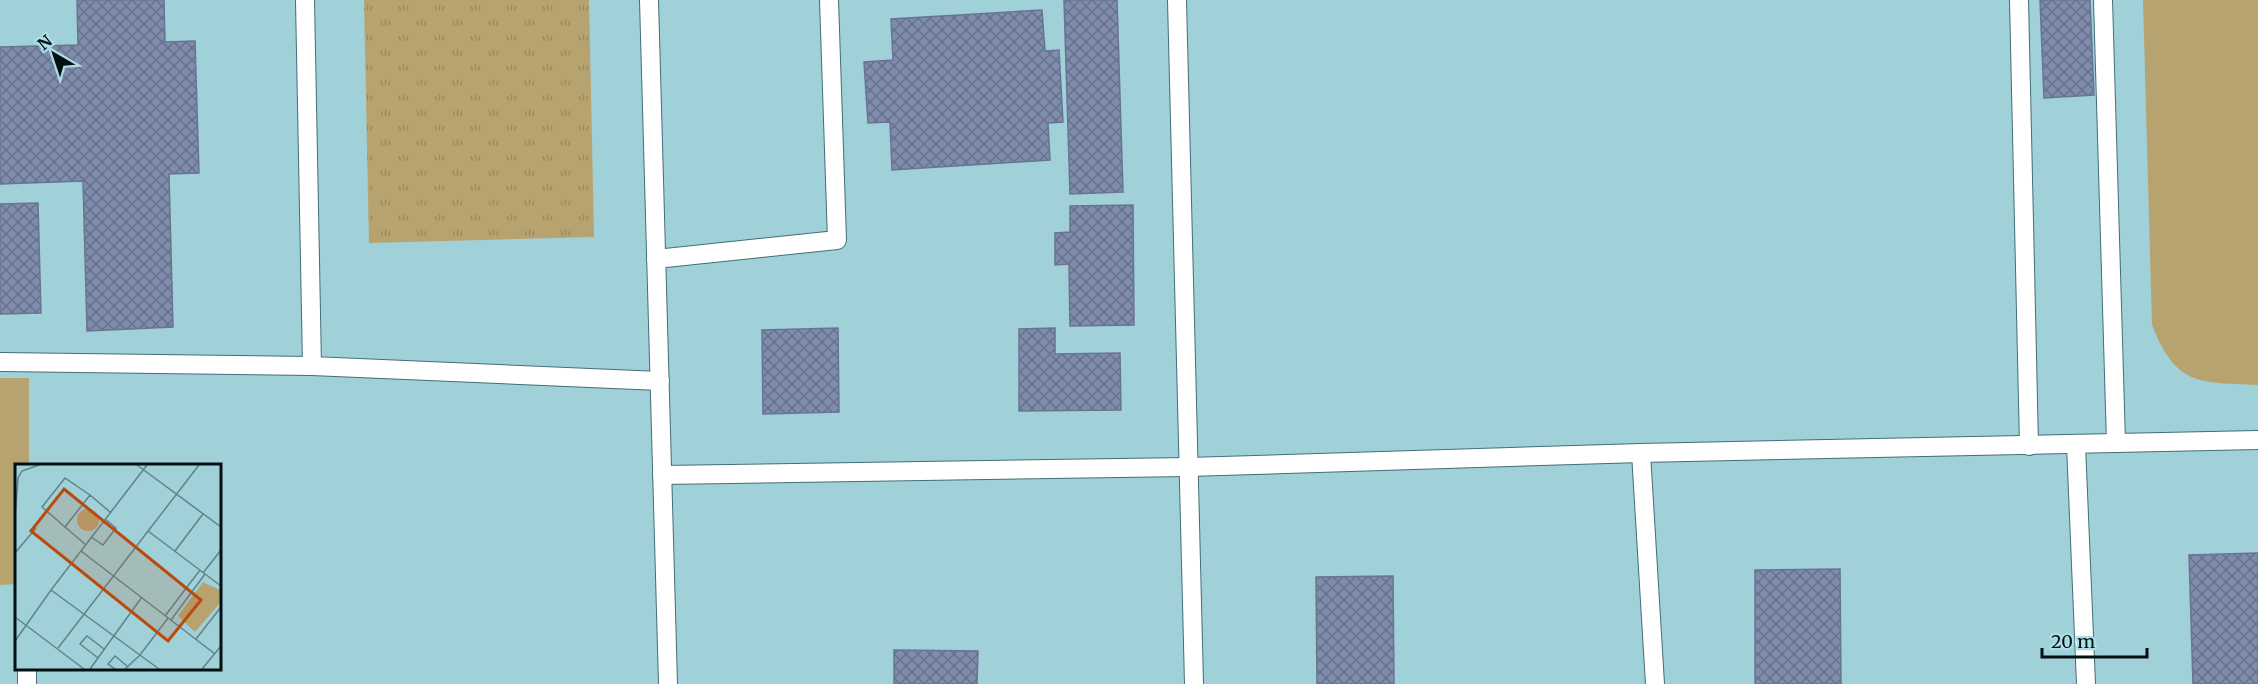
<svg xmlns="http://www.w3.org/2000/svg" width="2258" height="684" font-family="Merriweather,serif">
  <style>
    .grass { fill: url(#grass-tufts) }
    .pitch { fill: #b7a36f }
    .building { fill: url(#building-cross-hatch); stroke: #697494; stroke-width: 1.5 }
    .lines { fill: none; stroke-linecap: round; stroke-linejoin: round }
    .lane-casing { stroke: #436f77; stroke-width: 20 }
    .lane { stroke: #fff; stroke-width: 18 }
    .inset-road { fill: none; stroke: #608389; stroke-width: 1.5 }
    .view { fill: #ba4a0d; fill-opacity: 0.15; stroke: #ba4a0d; stroke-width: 3 }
    .inset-edge { fill: none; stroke: #011013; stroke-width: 3 }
  </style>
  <defs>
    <pattern id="grass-tufts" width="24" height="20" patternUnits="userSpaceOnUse" patternTransform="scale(1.5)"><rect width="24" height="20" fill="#b7a36f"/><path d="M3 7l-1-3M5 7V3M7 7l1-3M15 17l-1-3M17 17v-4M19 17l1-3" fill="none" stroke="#9c8b5f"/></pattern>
    <pattern id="building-cross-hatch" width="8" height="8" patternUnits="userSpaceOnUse" patternTransform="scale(1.5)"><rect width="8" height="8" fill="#808cac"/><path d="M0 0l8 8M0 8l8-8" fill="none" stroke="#66718b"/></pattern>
  </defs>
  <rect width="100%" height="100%" fill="#a0d0d8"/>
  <path class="grass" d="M364,0H589L594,237L369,243Z"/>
  <g class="pitch">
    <path d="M2143,0H2258V385C2200,382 2176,387 2152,325Z"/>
    <path d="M0,378H29V465H16V584L0,585Z"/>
  </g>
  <g class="building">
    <path d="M77,0H164L165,42L195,41L199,173L169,174L173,327L87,331L83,181L0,184V47L78,45Z"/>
    <path d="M1064,0H1117L1123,192L1070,194Z"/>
    <path d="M2040,0H2090L2094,95L2044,98Z"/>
    <path d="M1042,10L1045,51L1059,50L1063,122L1048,123L1050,160L892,170L890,122L868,123L864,62L893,60L891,19Z"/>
    <path d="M38,203L41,313L0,314V204Z"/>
    <path d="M1133,205L1134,325L1070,326L1069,264L1055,265V233L1070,232V206Z"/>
    <path d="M838,328L839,412L763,414L762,330Z"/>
    <path d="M1055,328V354L1120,353L1121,410L1019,411V329Z"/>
    <path d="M2258,553V684H2193L2189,555Z"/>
    <path d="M1840,569L1841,684H1755V570Z"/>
    <path d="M1393,576L1394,684H1317L1316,577Z"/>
    <path d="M894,650L978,651L977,684H894Z"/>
  </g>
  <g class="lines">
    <defs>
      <g id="lane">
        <path d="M305,0L312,366L660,381"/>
        <path d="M649,0L668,684"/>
        <path d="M1177,0L1194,684"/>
        <path d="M2019,0L2029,446"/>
        <path d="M2103,0L2116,443"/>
        <path d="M656,259L837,240L829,0"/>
        <path d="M0,362L312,366"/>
        <path d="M2076,445L2086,684"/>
        <path d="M1641,453L1655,684"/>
        <path d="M662,475L1188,467L1641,453L2258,440"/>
        <path d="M27,684V668"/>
      </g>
    </defs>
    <use href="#lane" class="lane-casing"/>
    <use href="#lane" class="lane"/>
  </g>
  <g transform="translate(15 464)">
    <rect width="206" height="206" fill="#a0d0d8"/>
    <path d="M62 56a11 11 0 1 1 22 0a11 11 0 1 1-22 0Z" fill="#b7a36f"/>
    <path d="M188,118L205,126V139L180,168L163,152Z" fill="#b7a36f"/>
    <path class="inset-road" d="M122,1L206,63M0,53L3,14L7,7L24,1M50,63L27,43L50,14L75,31M133,67L206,122M76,73L88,81L101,64L90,55M71,81L50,63L75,31L95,48M66,87L200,190M160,87L188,50M0,89L21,64M188,109L206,86M36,126L132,1M150,152L185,106M0,153L69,205M156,156L190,110M181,175L206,143M0,177L36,126L144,205M43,184L184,1M83,194L65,180L72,172L89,185M75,205L127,133M100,205L93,200L100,192L112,202M110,205L125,191L153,154M187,205L206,182"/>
    <path class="view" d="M49,25L186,136L153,177L16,67Z"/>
    <rect width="206" height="206" class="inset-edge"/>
  </g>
  <g transform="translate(54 54) rotate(321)" stroke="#addde5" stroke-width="4.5" paint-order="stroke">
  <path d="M0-4.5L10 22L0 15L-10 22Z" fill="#011013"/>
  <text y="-9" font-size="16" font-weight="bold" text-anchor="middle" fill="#011013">N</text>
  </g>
  <path d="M2042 648v9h105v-9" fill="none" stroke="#011013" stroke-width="3"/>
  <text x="2051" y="648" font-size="18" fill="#011013" stroke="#addde5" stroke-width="4.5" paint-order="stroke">20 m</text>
</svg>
